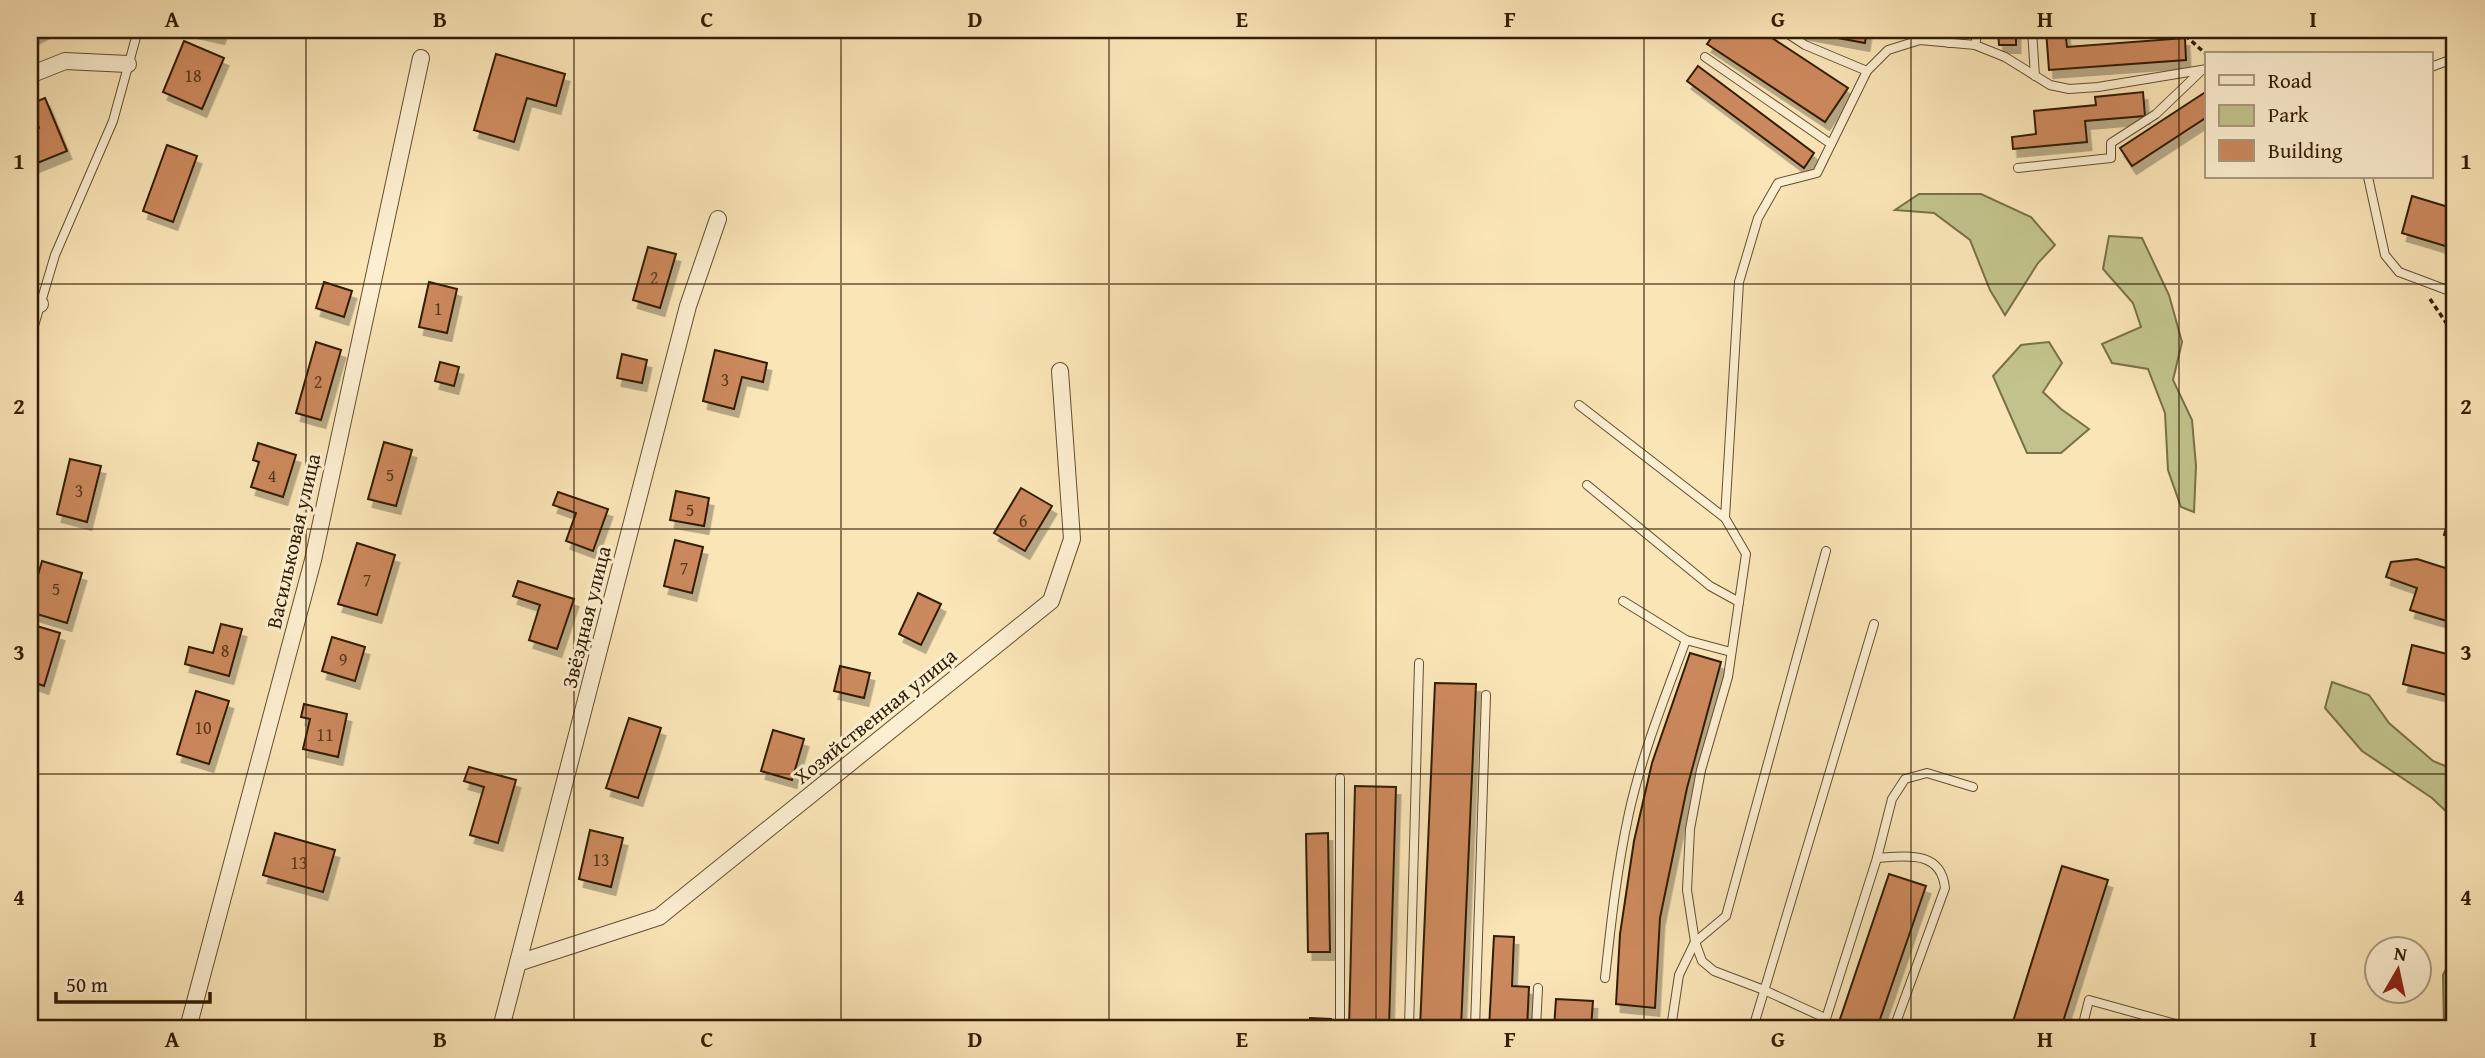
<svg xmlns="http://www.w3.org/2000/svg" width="2485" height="1058" font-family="'Gentium Book Plus',serif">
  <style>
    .green { fill: #c2c38c; stroke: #7a7047; stroke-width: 2 }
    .building { fill: #cc895d; stroke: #321d02; stroke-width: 2; filter: url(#shadow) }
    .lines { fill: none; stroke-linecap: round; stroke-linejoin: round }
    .lane-casing { stroke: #644f2f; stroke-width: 10 }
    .street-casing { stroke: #644f2f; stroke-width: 18 }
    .path { stroke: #321d02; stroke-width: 3.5; stroke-dasharray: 5 3.5; stroke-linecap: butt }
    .lane { stroke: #fceed0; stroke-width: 8 }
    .street { stroke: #fceed0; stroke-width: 16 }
    .grid { fill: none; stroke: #321d02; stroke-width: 2; stroke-opacity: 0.55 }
    .labels { text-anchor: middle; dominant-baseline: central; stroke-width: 6; stroke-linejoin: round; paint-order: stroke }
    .number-label { font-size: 18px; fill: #583819 }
    .street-label { font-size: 21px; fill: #321d02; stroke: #fceed0 }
    .neatline { fill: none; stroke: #321d02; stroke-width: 2.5 }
    .grid-label { font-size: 23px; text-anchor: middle; font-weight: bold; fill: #321d02 }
  </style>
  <defs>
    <filter id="shadow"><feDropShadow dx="4.5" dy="8" stdDeviation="0" flood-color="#0004"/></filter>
  </defs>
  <rect width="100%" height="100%" fill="#fae5b7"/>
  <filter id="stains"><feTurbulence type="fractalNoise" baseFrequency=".00286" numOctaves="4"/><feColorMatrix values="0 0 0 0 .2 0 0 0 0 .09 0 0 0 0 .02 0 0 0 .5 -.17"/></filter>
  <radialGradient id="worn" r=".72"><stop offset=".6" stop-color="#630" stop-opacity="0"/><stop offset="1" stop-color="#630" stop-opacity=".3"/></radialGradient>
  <g class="green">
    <path d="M1919,194H1981L2031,217L2055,245L2038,263L2005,315L1990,290L1970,240L1934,213L1895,210Z"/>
    <path d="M2109,236L2142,238L2169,295L2182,342L2173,380L2192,420L2196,466L2194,512L2181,507L2168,470L2165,413L2148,369L2112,363L2102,344L2141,327L2133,303L2103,269Z"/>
    <path d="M2049,342L2062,363L2043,392L2061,409L2089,429L2061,453H2027L1993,376L2021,345Z"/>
    <path d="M2332,682L2369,695L2389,723L2433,761L2455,770V820L2432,798L2362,751L2325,708Z"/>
    <path d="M2455,951V1028H2444L2443,975Z"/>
  </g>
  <g class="building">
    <path d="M30,30H45L30,38Z"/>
    <path d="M193,30H222L220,36Z"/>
    <path d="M1717,30H1760L1848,88L1825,122L1707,44Z"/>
    <path d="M1795,30H1867L1865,43Z"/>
    <path d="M1998,30H2016V45H1999Z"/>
    <path d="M2046,30H2065L2067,47L2185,38L2186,60L2049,70Z"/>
    <path d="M184,41L224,58L202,109L163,92Z"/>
    <path d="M496,54L565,74L556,106L527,98L514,142L474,130Z"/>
    <path d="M1698,66L1814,153L1804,168L1687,81Z"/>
    <path d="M2207,91V117L2132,166L2120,148Z"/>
    <path d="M2143,92L2145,116L2085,121L2087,142L2013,149L2012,137L2036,134L2034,111L2096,105L2095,97Z"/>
    <path d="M45,98L67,151L30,166V131L39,128L30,104Z"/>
    <path d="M167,145L197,156L173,222L143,211Z"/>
    <path d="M2412,196L2455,209V249L2402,233Z"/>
    <path d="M648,247L676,254L660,308L633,300Z"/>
    <path d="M324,282L352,291L344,317L316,308Z"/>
    <path d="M429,282L457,289L447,333L419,327Z"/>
    <path d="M316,342L341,350L321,420L296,413Z"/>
    <path d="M715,350L767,363L763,382L742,377L734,409L703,401Z"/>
    <path d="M622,354L647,360L642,383L617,378Z"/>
    <path d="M440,362L459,367L454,386L435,381Z"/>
    <path d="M384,442L412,450L396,506L368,499Z"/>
    <path d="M258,443L296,455L283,497L251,487L259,462L253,460Z"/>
    <path d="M70,459L101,466L87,522L57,514Z"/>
    <path d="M1021,488L1052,506L1025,551L994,533Z"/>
    <path d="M676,491L709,498L704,526L670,520Z"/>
    <path d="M558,492L608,509L593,551L566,541L576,513L553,505Z"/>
    <path d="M2455,497V539L2444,535Z"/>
    <path d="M675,540L703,547L692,593L664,586Z"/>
    <path d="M357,543L395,555L377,615L338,604Z"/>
    <path d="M2417,559L2455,571V610L2447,621L2410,610L2417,588L2386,577L2391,562Z"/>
    <path d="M42,561L82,573L67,623L30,612V603Z"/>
    <path d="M518,581L574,599L557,649L529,640L540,605L513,596Z"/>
    <path d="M918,593L941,604L921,645L899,634Z"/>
    <path d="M30,624L60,633L44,686L30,681Z"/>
    <path d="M221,624L242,629L229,676L185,664L189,647L213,653Z"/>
    <path d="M332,637L365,647L355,681L322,671Z"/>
    <path d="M2412,645L2455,656V697L2403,684Z"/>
    <path d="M1690,653L1721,662L1687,788L1660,918L1655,1008L1616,1004L1620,934L1634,841L1652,763Z"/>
    <path d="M840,666L870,673L864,698L834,691Z"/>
    <path d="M1435,683L1476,684L1461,1028H1420Z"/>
    <path d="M196,691L229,701L209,764L177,754Z"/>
    <path d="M304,704L347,714L338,757L303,749L310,719L301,717Z"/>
    <path d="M629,718L661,728L638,798L606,788Z"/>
    <path d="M773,730L804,739L792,780L761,771Z"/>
    <path d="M469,767L516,780L498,843L470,835L484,787L464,781Z"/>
    <path d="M1355,786L1396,787L1389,1028H1349Z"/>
    <path d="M590,830L623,838L611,887L579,879Z"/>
    <path d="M275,833L335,850L323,892L263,875Z"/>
    <path d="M1328,833L1330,952H1308L1306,834Z"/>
    <path d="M2062,866L2108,880L2061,1028H2011Z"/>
    <path d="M1889,874L1926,886L1877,1028H1837Z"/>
    <path d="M1494,936L1514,937L1512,986L1529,987L1527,1028H1489Z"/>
    <path d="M1556,999L1593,1001L1591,1028H1554Z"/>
    <path d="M1310,1018L1331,1019V1028H1309Z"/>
  </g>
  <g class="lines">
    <defs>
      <g id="lane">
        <path d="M1782,30L1805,45L1867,71"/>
        <path d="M1948,30L1949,43"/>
        <path d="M2032,30L2035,76"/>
        <path d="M1975,45L1978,30"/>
        <path d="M1705,57L1831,144"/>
        <path d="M2431,67L2455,58"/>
        <path d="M2018,168L2111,158V143L2156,114L2202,70"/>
        <path d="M2368,177L2385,255L2399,272L2455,293"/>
        <path d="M30,339L55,255L113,121L138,30"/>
        <path d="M1579,405L1725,518"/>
        <path d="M1587,485L1710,586L1739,602"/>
        <path d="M1623,601L1686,640L1731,652"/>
        <path d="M1340,778V1028"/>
        <path d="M1877,858C1906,856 1941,850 1945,888L1894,1028"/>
        <path d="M1605,978C1611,923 1617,868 1629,813C1642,754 1665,697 1686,640"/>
        <path d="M1825,1018L1764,990L1714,971L1702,961L1695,942L1687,890L1690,829L1701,770L1728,677L1746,554L1725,518L1739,282L1758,218L1778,183L1817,173L1867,71L1888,50L1920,40L1975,45L2005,57L2050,85L2069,89L2098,87L2207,69"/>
        <path d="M1409,1028L1419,663"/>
        <path d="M1475,1028L1486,695"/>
        <path d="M1536,1028L1538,988"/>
        <path d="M1671,1028L1679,975L1695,942L1726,916L1826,551"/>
        <path d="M1753,1028L1874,624"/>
        <path d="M1823,1028L1877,858L1892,799L1905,779L1927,773L1973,787"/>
        <path d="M2082,1028L2089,1000L2190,1028"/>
      </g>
      <g id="street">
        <path d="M30,75L65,61L128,64"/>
        <path d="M30,303L40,304"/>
        <path d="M518,963L659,917L1051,601L1072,539L1060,371"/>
        <path d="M188,1028L313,560L421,58"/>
        <path d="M501,1028L688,306L718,219"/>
      </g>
    </defs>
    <use href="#lane" class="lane-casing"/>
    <use href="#street" class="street-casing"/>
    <g class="path">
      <path d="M2179,30L2206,54"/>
      <path d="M2430,299L2455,336"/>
    </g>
    <use href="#lane" class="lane"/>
    <use href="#street" class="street"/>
  </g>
  <path class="grid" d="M306,30V1028M574,30V1028M841,30V1028M1109,30V1028M1376,30V1028M1644,30V1028M1911,30V1028M2179,30V1028M30,284H2455M30,529H2455M30,774H2455"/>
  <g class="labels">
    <g class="number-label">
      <text x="193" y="75">18</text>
      <text x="654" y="277">2</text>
      <text x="438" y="308">1</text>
      <text x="725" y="379">3</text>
      <text x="318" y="381">2</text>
      <text x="390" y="474">5</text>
      <text x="272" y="475">4</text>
      <text x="79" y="490">3</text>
      <text x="690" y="509">5</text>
      <text x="1023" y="520">6</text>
      <text x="684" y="567">7</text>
      <text x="367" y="579">7</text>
      <text x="56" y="588">5</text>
      <text x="225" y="650">8</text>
      <text x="343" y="659">9</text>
      <text x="203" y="727">10</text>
      <text x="325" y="734">11</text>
      <text x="601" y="859">13</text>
      <text x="299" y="862">13</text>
    </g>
    <g class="street-label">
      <text transform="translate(293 541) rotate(-77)">Васильковая улица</text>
      <text transform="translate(586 617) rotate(-76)">Звёздная улица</text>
      <text transform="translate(875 716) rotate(-39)">Хозяйственная улица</text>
    </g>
  </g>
  <rect width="2485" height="1058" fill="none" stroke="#fae5b7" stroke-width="77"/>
  <rect x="2205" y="52" width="228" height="126" fill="#fceed0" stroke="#ab9a7e" stroke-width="2"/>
  <rect x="2219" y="75" width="35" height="10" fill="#fceed0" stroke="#ab9a7e" stroke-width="2"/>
  <text x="2268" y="88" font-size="21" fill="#321d02">Road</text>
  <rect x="2219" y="105" width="35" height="21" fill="#c2c38c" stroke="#ab9a7e" stroke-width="2"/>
  <text x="2268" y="122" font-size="21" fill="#321d02">Park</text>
  <rect x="2219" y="140" width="35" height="21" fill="#cc895d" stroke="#ab9a7e" stroke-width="2"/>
  <text x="2268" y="158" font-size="21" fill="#321d02">Building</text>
  <g transform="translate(2398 970) rotate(9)"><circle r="33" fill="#fceed0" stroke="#ab9a7e" stroke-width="2"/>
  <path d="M0-5L12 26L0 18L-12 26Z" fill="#8f2418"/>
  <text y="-10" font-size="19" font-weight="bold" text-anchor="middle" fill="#321d02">N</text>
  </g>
  <path d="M56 992v10h154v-10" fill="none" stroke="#321d02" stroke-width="3.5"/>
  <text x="66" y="992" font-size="21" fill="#321d02" stroke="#fceed0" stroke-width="5" paint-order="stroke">50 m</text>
  <rect x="38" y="38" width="2408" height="982" class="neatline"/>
  <g class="grid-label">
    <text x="172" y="27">A</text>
    <text x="440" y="27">B</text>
    <text x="707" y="27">C</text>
    <text x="975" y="27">D</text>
    <text x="1242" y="27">E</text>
    <text x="1510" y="27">F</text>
    <text x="1778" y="27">G</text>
    <text x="2045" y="27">H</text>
    <text x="2313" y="27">I</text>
    <text x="19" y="169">1</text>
    <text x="2466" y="169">1</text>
    <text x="19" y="414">2</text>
    <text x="2466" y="414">2</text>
    <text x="19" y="660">3</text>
    <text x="2466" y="660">3</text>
    <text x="19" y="905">4</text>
    <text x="2466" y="905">4</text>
    <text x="172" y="1047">A</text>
    <text x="440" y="1047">B</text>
    <text x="707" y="1047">C</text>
    <text x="975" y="1047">D</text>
    <text x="1242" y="1047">E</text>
    <text x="1510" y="1047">F</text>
    <text x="1778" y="1047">G</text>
    <text x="2045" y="1047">H</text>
    <text x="2313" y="1047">I</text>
  </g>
  <rect width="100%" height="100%" filter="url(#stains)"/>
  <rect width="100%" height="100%" fill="url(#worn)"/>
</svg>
